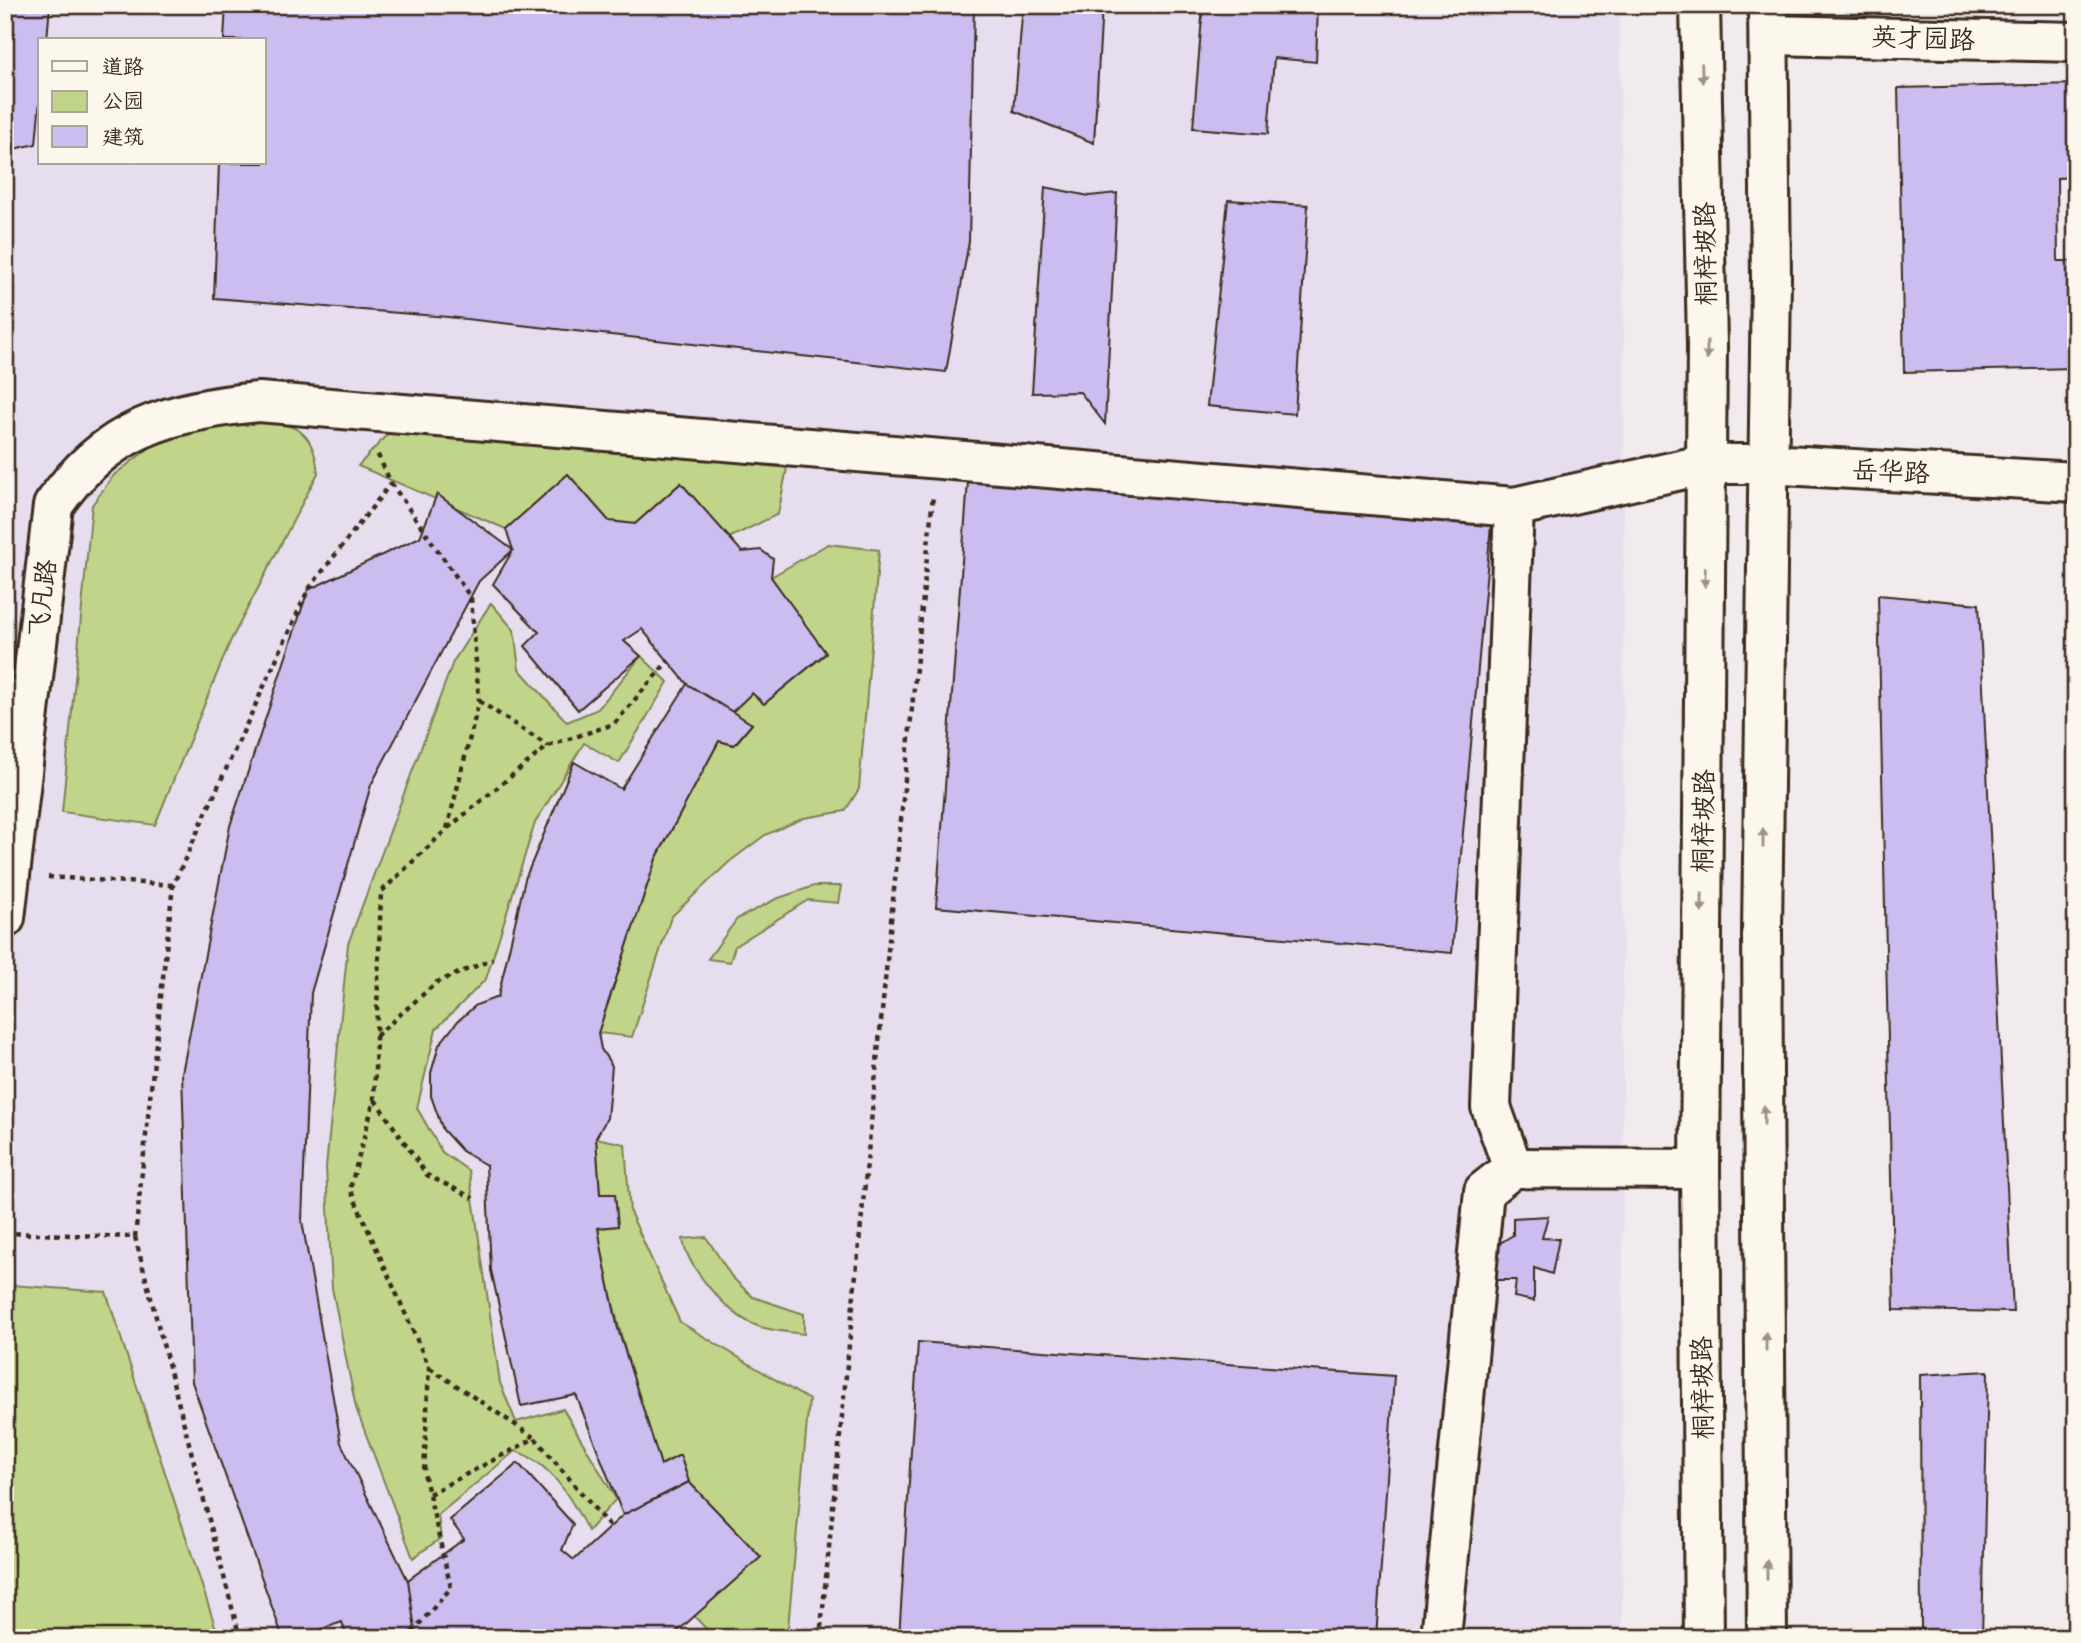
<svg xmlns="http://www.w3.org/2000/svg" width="2081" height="1643" font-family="Sriracha,'LXGW WenKai TC',sans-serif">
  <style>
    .built { fill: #e6ddee; fill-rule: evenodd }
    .green { fill: #c1d58a; stroke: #7e8054; stroke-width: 2 }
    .building { fill: #cbbdef; stroke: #3b2a1e; stroke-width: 2 }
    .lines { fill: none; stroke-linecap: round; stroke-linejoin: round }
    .minor-casing { stroke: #3b2a1e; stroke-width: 44 }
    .major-casing { stroke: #3b2a1e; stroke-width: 44 }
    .path { stroke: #3b2a1e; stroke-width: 4.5; stroke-dasharray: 5 5; stroke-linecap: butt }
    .minor { stroke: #fbf7ec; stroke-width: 38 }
    .major { stroke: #fbf7ec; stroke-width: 38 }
    .oneway { fill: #9b9085 }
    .labels { text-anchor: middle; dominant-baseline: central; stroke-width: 7; stroke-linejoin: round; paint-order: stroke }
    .street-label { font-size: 26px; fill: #3b2a1e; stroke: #fbf7ec }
  </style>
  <rect width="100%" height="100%" fill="#f1ebed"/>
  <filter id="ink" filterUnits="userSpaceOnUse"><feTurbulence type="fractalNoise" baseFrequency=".0143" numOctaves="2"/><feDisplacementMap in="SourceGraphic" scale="14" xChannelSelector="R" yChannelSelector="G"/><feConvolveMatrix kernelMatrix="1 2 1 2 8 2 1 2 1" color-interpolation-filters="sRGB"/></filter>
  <g filter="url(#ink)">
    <path class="built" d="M5,5H1619L1624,344L1622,1638H5ZM40,40H264V163H40Z"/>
    <g class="green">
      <path d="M245,420C289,424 313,422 318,473L230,642L155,825L62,812L92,505L114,475L165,436Z"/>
      <path d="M396,425L787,468L778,514L729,538L681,483L635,524L609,521L568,475L506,529L358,466Z"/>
      <path d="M828,544L879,550L859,789L845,811L804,818L765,835L729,862L671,917L632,1037L598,1033L656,859L719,741L735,745L752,724L732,712L752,693L764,704L826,654L771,577Z"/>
      <path d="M491,603L514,630L519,669L567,722L598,709L641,656L668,682L619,763L584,743L535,823L486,979L436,1029L417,1108L442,1152L469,1171L500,1383L516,1422L563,1409L616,1499L588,1531C572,1500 551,1462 515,1451L438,1515L441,1538L413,1558L356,1408L332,1288L326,1167L348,944L453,662Z"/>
      <path d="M814,886H841L838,903L808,900L735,946L730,962L708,959L737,919L776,899Z"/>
      <path d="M596,1138L625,1144L630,1212L680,1322L809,1400L787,1638H715L694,1616L761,1557L689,1482L680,1455L661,1465C635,1387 611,1310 598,1228L618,1226L600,1194Z"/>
      <path d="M706,1237L732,1277L753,1297L804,1314V1334C789,1332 769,1331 755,1325C728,1314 687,1268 683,1239Z"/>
      <path d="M11,1285L106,1292L219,1638H5V1377Z"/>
    </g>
    <g class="building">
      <path d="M5,5H50L47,40H40V100L36,144L5,151Z"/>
      <path d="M226,5H974L969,241L946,372L448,317L214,298L219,163H264V40H224Z"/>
      <path d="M1023,5H1102L1094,143L1014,111Z"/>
      <path d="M1203,5H1318L1316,62L1274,58L1268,134L1193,128Z"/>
      <path d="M2076,84V177L2057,178L2058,261H2076V368L1904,372L1898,88Z"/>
      <path d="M1045,187L1089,196L1117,193L1105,424L1080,392L1032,393Z"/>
      <path d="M1228,200L1308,205L1295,414L1207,406Z"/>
      <path d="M969,468L1492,514L1452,953L936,907Z"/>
      <path d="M568,474L609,521L635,524L681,483L742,552L761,550L773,559L771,577L826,653L764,704L752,693L732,712L687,684L642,629L624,641L641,656L578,710L525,646L539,632L493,584L513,550L506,529Z"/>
      <path d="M437,494L513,550L479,581L371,785L311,993L302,1221L341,1443L429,1624L396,1638H347L342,1622L296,1638H283L192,1382L182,1073L230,826L308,590L420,537Z"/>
      <path d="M1878,595L1979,604L2013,1312L1894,1310Z"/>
      <path d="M687,684L752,724L734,745L719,741L656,859L598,1033L601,1049L612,1066L607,1118L596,1138L600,1194H615L618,1226L598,1228L604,1262L618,1329L661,1465L680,1455L689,1482L623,1515L576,1395L521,1406L491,1270L486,1165L462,1151L443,1130L431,1096V1073L439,1045L458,1021L476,1005L498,997L525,879L574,762L621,789Z"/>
      <path d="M1548,1216L1542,1238L1559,1239L1552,1274L1534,1268V1301L1514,1297L1516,1280H1497V1245L1513,1235V1218Z"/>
      <path d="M918,1342L1394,1376L1376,1638H899Z"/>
      <path d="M1988,1371L1982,1638H1921L1920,1375Z"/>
      <path d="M518,1463L573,1524L562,1550L574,1560L623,1515L689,1482L761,1557L670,1638H421L415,1630L408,1580L464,1539L450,1520Z"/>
    </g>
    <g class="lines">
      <defs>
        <g id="minor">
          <path d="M1769,35L2076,42"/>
          <path d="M5,918L53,506C104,429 171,410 259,402L1514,507L1707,464H1768L2076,482"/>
          <path d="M1513,1168L1491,1107L1514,507"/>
          <path d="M1441,1638L1484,1191L1513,1168L1700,1169"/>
        </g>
        <g id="major">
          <path d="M1700,5L1707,346L1700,1169L1704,1638"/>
          <path d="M1767,1638L1762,931L1771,278L1768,5"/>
        </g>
      </defs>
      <use href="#minor" class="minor-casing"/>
      <use href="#major" class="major-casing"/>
      <g class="path">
        <path d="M391,483L471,598L479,701L447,829L381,892L374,1100L350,1189L429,1367L424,1473L451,1588L407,1638"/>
        <path d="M479,701L548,746"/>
        <path d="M448,828L548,746L614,724L668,661"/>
        <path d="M48,877L173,885"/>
        <path d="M376,1036L437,982L493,959"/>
        <path d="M375,1100L427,1175L473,1198"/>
        <path d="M5,1233L135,1237L240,1638"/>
        <path d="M135,1237L173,885L308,590L391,483L376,451"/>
        <path d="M430,1368L535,1438"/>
        <path d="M429,1494L535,1438L610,1527"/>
        <path d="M820,1638L933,496"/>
      </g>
      <use href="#minor" class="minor"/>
      <use href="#major" class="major"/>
    </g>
    <defs><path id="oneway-solid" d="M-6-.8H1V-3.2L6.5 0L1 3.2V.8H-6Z" transform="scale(1.75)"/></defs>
    <g class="oneway">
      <use href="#oneway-solid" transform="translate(1702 73) rotate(88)"/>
      <use href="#oneway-solid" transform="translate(1707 350) rotate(90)"/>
      <use href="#oneway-solid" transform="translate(1705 577) rotate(91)"/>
      <use href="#oneway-solid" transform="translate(1763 838) rotate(-90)"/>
      <use href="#oneway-solid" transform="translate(1702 903) rotate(91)"/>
      <use href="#oneway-solid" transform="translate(1764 1115) rotate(-90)"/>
      <use href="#oneway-solid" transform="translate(1766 1342) rotate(-90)"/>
      <use href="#oneway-solid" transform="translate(1767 1570) rotate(-90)"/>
    </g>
  </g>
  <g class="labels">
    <g class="street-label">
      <text transform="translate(1923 38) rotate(2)">英才园路</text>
      <text transform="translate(1705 254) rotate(-91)">桐梓坡路</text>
      <text transform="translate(1891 471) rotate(3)">岳华路</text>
      <text transform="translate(42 598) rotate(-83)">飞凡路</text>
      <text transform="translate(1703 821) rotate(-89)">桐梓坡路</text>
      <text transform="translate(1702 1388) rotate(-91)">桐梓坡路</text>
    </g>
  </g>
  <rect width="2081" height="1643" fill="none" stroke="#fbf7ec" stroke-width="28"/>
  <rect x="14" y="14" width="2053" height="1615" fill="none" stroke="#3b2a1e" stroke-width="2.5" filter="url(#ink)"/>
  <rect x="38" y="38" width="228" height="126" fill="#fbf7ec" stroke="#aea59a" stroke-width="2"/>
  <rect x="52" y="61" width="35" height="10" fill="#fbf7ec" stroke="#aea59a" stroke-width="2"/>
  <text x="102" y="74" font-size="21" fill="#3b2a1e">道路</text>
  <rect x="52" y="91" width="35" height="21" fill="#c1d58a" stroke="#aea59a" stroke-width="2"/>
  <text x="102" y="108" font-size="21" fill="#3b2a1e">公园</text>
  <rect x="52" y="126" width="35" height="21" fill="#cbbdef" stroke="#aea59a" stroke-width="2"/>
  <text x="102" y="144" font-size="21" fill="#3b2a1e">建筑</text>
</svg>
